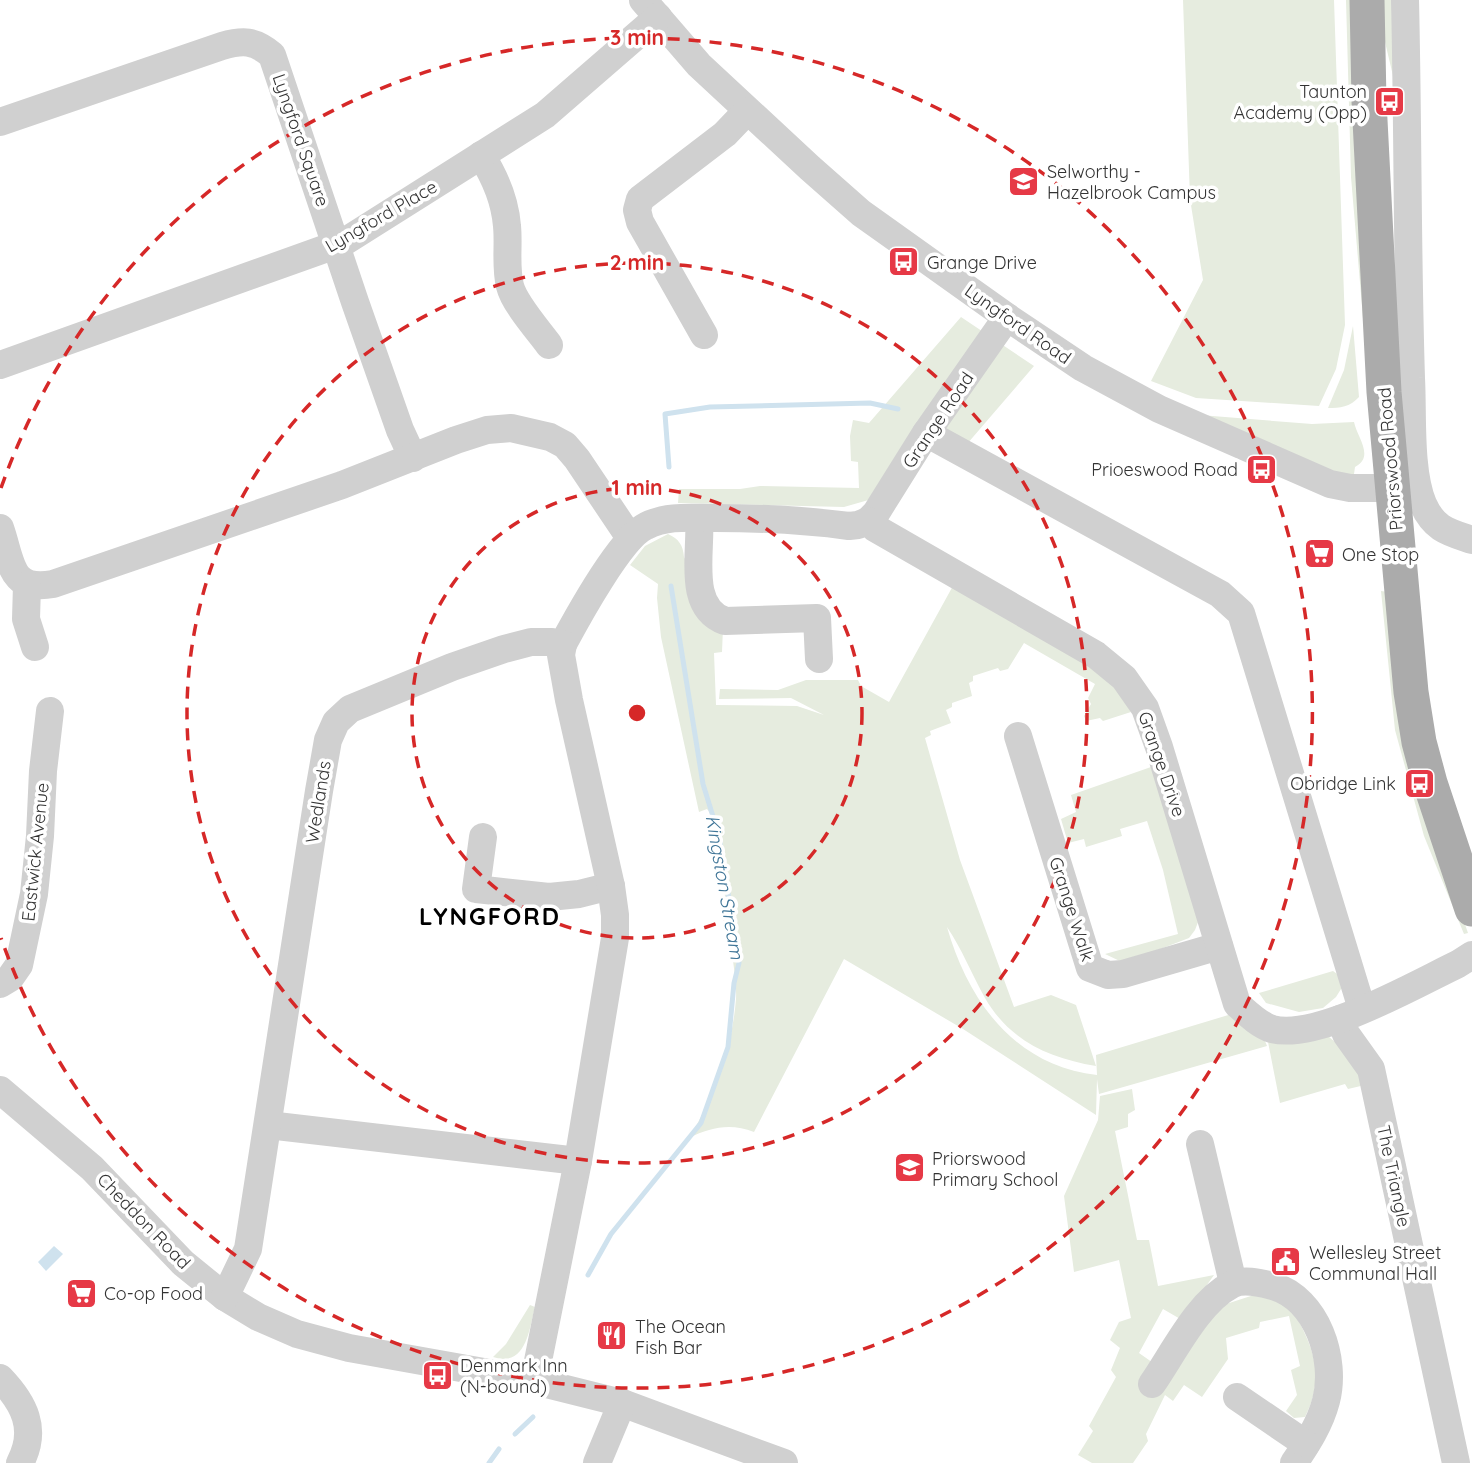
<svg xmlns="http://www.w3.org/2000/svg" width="1472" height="1463" font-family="Quicksand,sans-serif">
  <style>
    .green { fill: #e6ecdf }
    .water { fill: #cfe2ee }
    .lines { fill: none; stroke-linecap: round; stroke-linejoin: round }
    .stream { stroke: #cfe2ee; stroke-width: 5 }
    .minor { stroke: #d0d0d0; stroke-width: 28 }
    .major { stroke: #ababab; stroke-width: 35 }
    .ring { fill: none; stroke: #d62828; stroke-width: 3.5; stroke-dasharray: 12 9 }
    .labels { text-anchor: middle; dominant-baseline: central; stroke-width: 7; stroke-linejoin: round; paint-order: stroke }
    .poi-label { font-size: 18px; fill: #333; stroke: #fff; text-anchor: start }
    .street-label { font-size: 18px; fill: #333; stroke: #fff }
    .water-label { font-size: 19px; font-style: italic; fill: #3f7597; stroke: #fff }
    .district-label { font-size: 24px; font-weight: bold; letter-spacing: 2px; fill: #000; stroke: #fff }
    .centre { fill: #d62828; stroke: #fff; stroke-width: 3.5 }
    .ring-label { font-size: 21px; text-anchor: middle; font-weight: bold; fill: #d62828; stroke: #fff; stroke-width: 7; stroke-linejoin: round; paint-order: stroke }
  </style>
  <rect width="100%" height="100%" fill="#fff"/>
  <g class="green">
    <path d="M1183,0H1334L1345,325L1336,369L1319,406L1196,398L1151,381L1203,280L1190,199Z"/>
    <path d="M1346,0H1352L1366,329L1363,318L1351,177Z"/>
    <path d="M1381,0H1399L1394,80L1381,25Z"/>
    <path d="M961,317L1034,366L967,444L918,423L872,499L844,507L678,503L679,489H740L760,486L859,488L858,462L851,461L850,436L853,420L869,423Z"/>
    <path d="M1353,326L1359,397C1350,407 1340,408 1328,408L1344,370Z"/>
    <path d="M1200,415L1312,424L1354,422C1357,437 1375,457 1355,467L1354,474H1334Z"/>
    <path d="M668,534C679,539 683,545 684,557L723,628L722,652L714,653L716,705L797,706L824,715L791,698L719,699L720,689L778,690L806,680H858L861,686L889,702L954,584L1102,673L1120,692L1131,712L1103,721L1100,718L1086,721L1084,716L1091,704L1088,698L1095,684L1024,643L1008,669L1000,671L998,668L973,676V681L969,683L972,696L952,703V707L946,710L951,723L930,731L931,735L925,738L960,860L1014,1007L1051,995L1076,1005L1096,1066C1049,1058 1010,1041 985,998C972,975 962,949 947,927C968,1001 1015,1066 1097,1075L1096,1055L1235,1013L1265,1041L1267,1046L1099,1094L1097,1079L1096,1115L963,1029L844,959L754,1132C731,1123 711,1127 689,1138C715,1096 732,1049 736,999C737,978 731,954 730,933L727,932C725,903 724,830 707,809L699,812L661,637L657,598L658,584L630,565L645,546Z"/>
    <path d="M1381,591L1388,592L1436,841L1468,933L1464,934L1424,836L1395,730Z"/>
    <path d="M1151,767L1200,917L1195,930L1189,938L1124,963L1105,954L1178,934L1163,870L1147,821L1120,829L1122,836L1086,847L1084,839L1068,843L1061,819L1076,812L1071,795Z"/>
    <path d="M1333,971L1340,976L1341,989L1336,997L1323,1008L1299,1012L1266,1003L1259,993Z"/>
    <path d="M1328,1036L1349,1054L1365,1085L1348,1089L1345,1084L1280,1103L1268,1042Z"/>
    <path d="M1132,1089L1135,1110L1128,1114V1127L1115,1131L1137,1240H1149L1158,1286L1214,1275L1182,1320L1163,1309L1139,1353L1166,1372L1220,1306L1257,1294L1288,1301C1310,1342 1328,1371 1305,1417L1294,1418L1286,1411L1297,1395L1291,1370L1300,1366L1289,1316L1260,1322L1259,1328L1226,1338L1228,1359L1202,1397L1184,1385L1173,1401L1165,1395L1146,1434L1148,1441L1133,1463H1092L1078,1455L1093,1431L1089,1426L1116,1377L1111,1370L1120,1348L1110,1340L1119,1322L1131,1318L1119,1260L1074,1272L1064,1196L1098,1120L1100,1096Z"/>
    <path d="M530,1305L535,1307C529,1330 526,1368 493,1357L506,1344Z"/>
  </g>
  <path class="water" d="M54,1246L63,1254L46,1271L38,1262Z"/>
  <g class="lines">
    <g class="stream">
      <path d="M669,467L665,414L710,407L870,403L898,409"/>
      <path d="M588,1275L611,1234L701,1123L728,1047L734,983L739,963L719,836L703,784L671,586"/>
      <path d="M515,1434L533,1417"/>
      <path d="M489,1463L499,1449"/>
    </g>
    <g class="minor">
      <path d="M643,0L699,65L810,168L861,213L1007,317L1083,368L1159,409L1330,484L1350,488H1391"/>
      <path d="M1405,0C1408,126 1407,252 1411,378C1413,414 1409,471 1423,504C1434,529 1448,532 1472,540"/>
      <path d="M0,122L222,46C243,40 254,40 272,55L355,302L400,430L413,458"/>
      <path d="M481,155C495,177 505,200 507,226C509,246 505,266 510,286C514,303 538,330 549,345"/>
      <path d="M704,335L640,222L637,210L640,199L725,134L747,111"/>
      <path d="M0,365L344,242L545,115L658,17"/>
      <path d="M926,433L1220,594L1241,613L1362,1009"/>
      <path d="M699,518C702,551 686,607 725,621L817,618L819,659"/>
      <path d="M868,521L876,513L926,433L1007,317"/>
      <path d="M0,528C12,562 9,592 53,584L342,485L456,440L487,430L511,428L550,437L565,445L577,459L630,538"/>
      <path d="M27,585L26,619L35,647"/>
      <path d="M1018,736L1090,968L1108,975L1123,974L1219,946"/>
      <path d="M483,837L476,889L549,897L579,894L611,886"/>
      <path d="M0,984L10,978L19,965L34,894L40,836L43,771L50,711"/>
      <path d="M1340,1019L1346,1034L1371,1069L1456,1463"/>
      <path d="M0,1090L92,1168L183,1263L225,1297L258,1317L297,1334L349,1348L534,1381L622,1403L784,1463"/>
      <path d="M268,1125L578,1161"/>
      <path d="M1200,1144L1233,1283"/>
      <path d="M225,1297L248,1249L319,791L328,740L336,722L350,709L452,667L504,649L531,642H552L563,644C577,618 621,537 646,526C667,515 692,518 715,518C760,518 804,520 849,526L858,525L868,521L875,528L1096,655L1124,678L1145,708L1159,747L1237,1004C1247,1013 1259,1025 1272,1029C1317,1041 1416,984 1458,964L1472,955"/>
      <path d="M0,1378C24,1403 38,1429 20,1463"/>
      <path d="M534,1381L578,1161L615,938V915L611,886L569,700L561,655L563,644"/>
      <path d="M1152,1384C1173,1354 1198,1302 1231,1285C1243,1278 1261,1283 1273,1286C1317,1299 1337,1359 1326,1401C1320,1424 1307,1444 1294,1463"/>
      <path d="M1237,1397L1306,1444"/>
      <path d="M597,1463L622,1403"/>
    </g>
    <path class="major" d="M1367,0L1369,101L1384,392L1411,692L1419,742L1430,783L1472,909"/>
  </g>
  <g class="ring">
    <circle cx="637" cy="713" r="225"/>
    <circle cx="637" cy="713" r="450"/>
    <path d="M1 488A675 675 0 1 1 1 938"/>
  </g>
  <defs>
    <symbol id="bus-square" viewBox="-11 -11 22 22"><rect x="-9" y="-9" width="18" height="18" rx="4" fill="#e63946" stroke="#fff"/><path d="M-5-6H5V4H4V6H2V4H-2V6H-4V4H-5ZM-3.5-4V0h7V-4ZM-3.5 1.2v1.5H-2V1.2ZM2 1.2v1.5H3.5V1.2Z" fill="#fff"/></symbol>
    <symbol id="school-square" viewBox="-11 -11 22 22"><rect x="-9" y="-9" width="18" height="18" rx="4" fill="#e63946" stroke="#fff"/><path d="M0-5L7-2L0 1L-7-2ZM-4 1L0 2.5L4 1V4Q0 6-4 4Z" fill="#fff"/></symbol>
    <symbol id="supermarket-square" viewBox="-11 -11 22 22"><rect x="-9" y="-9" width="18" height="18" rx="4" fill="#e63946" stroke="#fff"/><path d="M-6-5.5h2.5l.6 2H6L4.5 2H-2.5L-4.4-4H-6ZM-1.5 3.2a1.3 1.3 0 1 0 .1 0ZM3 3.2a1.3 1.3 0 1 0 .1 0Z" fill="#fff"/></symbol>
    <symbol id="civic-square" viewBox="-11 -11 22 22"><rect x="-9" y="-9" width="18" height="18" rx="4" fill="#e63946" stroke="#fff"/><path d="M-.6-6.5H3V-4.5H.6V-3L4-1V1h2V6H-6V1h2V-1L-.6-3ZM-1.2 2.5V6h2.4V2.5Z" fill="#fff"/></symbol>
    <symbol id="restaurant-square" viewBox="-11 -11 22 22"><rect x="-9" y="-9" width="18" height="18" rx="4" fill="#e63946" stroke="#fff"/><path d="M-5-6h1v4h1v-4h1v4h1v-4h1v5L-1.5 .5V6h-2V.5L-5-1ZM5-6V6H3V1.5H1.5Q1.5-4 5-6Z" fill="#fff"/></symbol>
  </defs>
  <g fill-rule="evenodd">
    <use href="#bus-square" x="1372" y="84" width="35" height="35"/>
    <use href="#school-square" x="1006" y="164" width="35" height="35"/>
    <use href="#bus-square" x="886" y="244" width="35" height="35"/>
    <use href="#bus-square" x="1244" y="452" width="35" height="35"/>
    <use href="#supermarket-square" x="1302" y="536" width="35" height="35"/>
    <use href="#bus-square" x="1402" y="766" width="35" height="35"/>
    <use href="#school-square" x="892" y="1150" width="35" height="35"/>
    <use href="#civic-square" x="1268" y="1244" width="35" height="35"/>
    <use href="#supermarket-square" x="64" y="1276" width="35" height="35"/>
    <use href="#restaurant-square" x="594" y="1318" width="35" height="35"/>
    <use href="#bus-square" x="420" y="1358" width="35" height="35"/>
  </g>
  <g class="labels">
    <g class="poi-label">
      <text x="1367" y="91" text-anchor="end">Taunton<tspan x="1367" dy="21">Academy (Opp)</tspan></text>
      <text x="1047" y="171">Selworthy -<tspan x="1047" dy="21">Hazelbrook Campus</tspan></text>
      <text x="927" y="262">Grange Drive</text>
      <text x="1238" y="469" text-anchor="end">Prioeswood Road</text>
      <text x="1342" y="554">One Stop</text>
      <text x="1396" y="783" text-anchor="end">Obridge Link</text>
      <text x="932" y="1158">Priorswood<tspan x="932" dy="21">Primary School</tspan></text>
      <text x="1309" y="1252">Wellesley Street<tspan x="1309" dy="21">Communal Hall</tspan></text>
      <text x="104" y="1293">Co-op Food</text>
      <text x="635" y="1326">The Ocean<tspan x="635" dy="21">Fish Bar</tspan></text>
      <text x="460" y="1365">Denmark Inn<tspan x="460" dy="21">(N-bound)</tspan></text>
    </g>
    <g class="street-label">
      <text transform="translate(301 140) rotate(71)">Lyngford Square</text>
      <text transform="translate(381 216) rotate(-30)">Lyngford Place</text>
      <text transform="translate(1018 324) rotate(35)">Lyngford Road</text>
      <text transform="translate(938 420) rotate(-56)">Grange Road</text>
      <text transform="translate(1390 459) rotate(-95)">Priorswood Road</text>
      <text transform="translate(1162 764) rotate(71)">Grange Drive</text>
      <text transform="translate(318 802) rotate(-81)">Wedlands</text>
      <text transform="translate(35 852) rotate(-84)">Eastwick Avenue</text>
      <text transform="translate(1072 909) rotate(72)">Grange Walk</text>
      <text transform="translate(1394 1176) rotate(78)">The Triangle</text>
      <text transform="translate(144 1221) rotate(46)">Cheddon Road</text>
    </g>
    <g class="water-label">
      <text transform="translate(725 887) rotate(80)">Kingston Stream</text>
    </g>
    <g class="district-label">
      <text x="490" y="916">LYNGFORD</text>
    </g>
  </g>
  <circle cx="637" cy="713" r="10" class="centre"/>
  <g class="ring-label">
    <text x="637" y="45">3 min</text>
    <text x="637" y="270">2 min</text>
    <text x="637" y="495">1 min</text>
  </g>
</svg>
